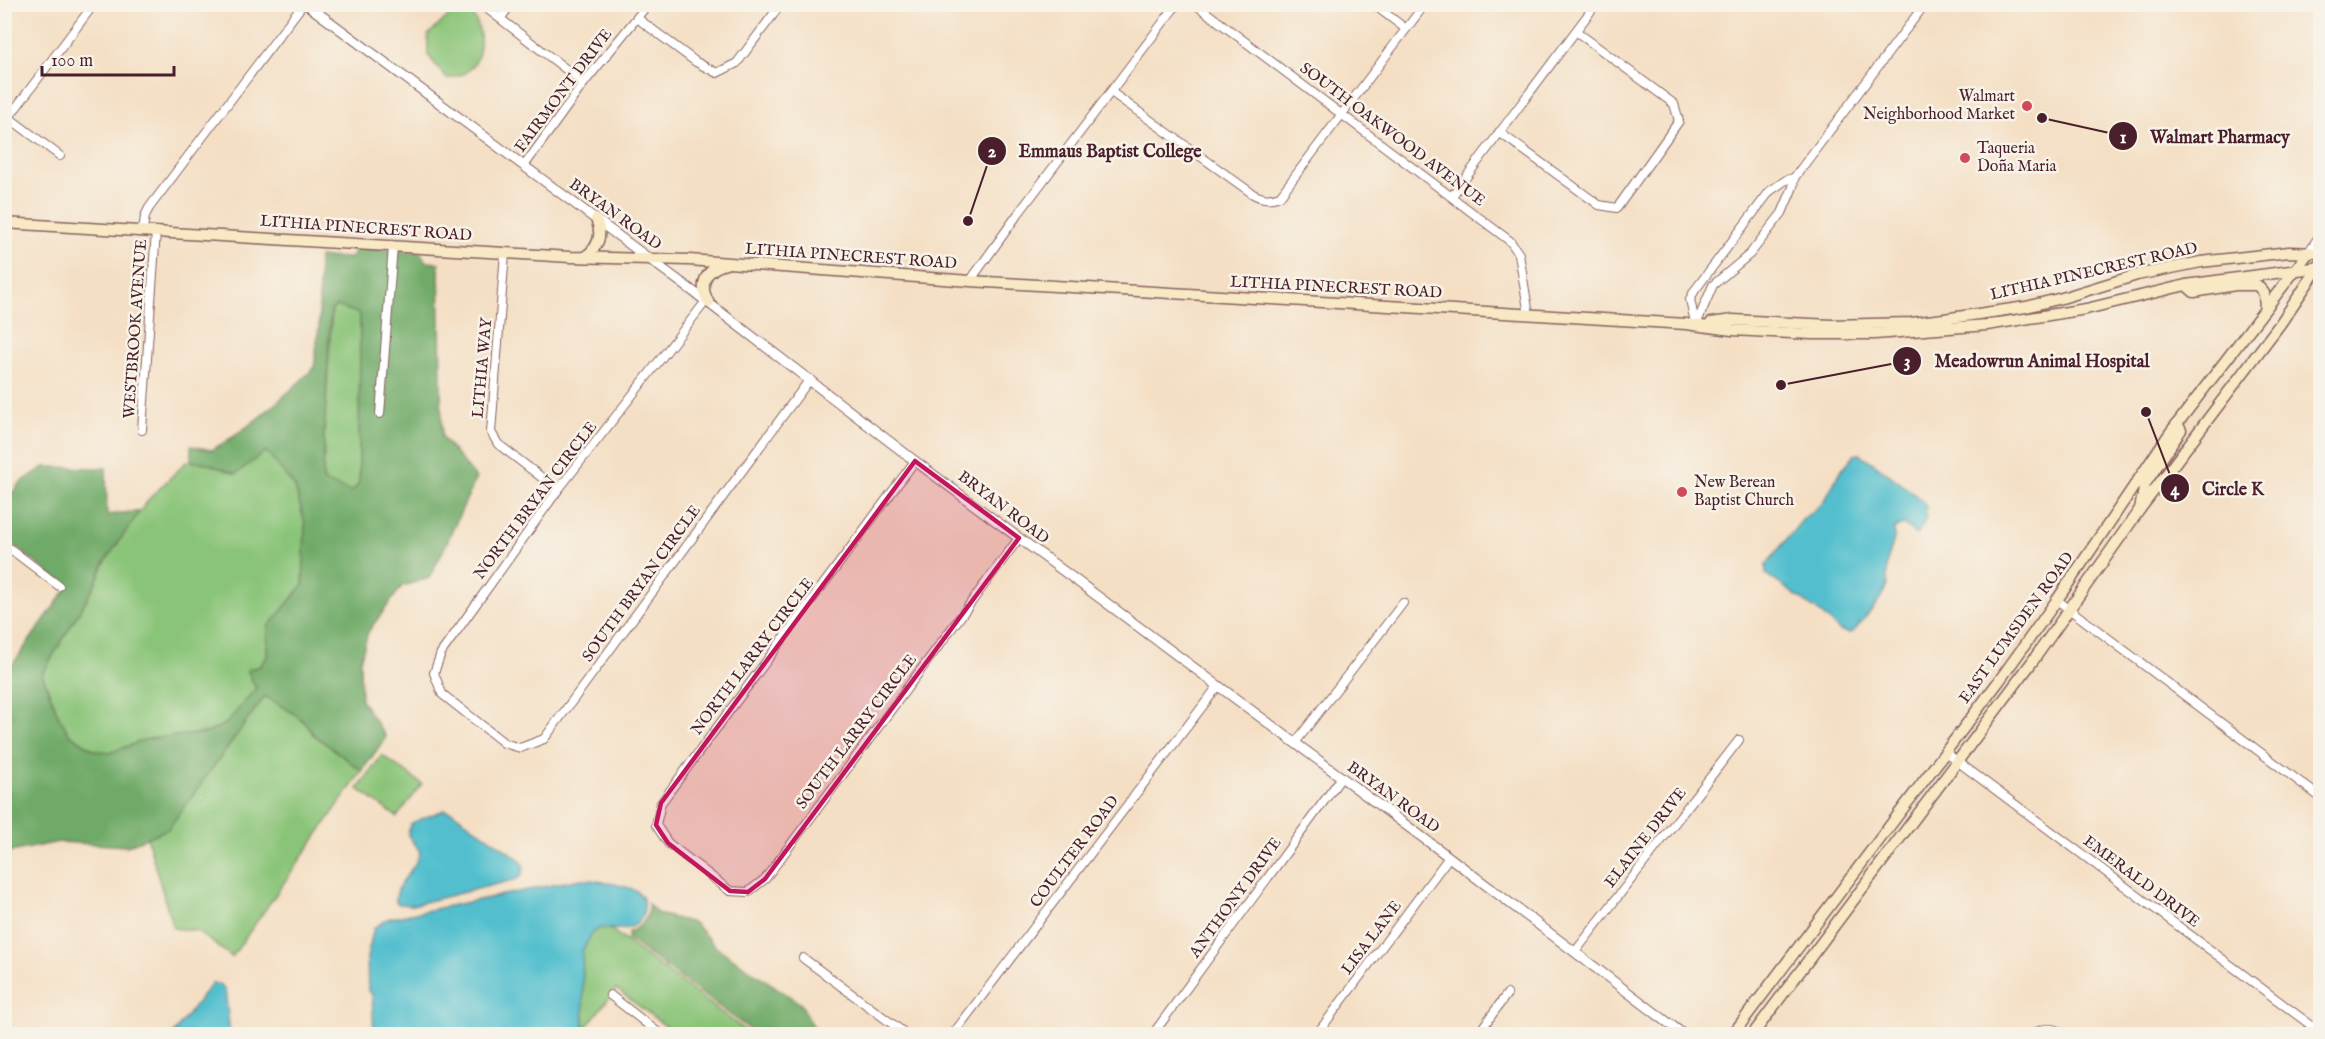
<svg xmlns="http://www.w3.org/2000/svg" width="2325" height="1039" font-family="'IM FELL English',serif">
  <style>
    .green { fill: #8ac478; stroke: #6a7252; stroke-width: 1.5 }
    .forest { fill: #6faa68; stroke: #5c644a; stroke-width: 1.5; fill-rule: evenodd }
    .water { fill: #53bfce; stroke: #4e6f7c; stroke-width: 1.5 }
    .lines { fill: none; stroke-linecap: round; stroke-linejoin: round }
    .minor-casing { stroke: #866261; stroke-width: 10 }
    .tertiary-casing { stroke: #866261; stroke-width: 11 }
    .secondary-casing { stroke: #866261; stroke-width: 13 }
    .minor { stroke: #fff; stroke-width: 8 }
    .tertiary { stroke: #fff; stroke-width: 9 }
    .secondary { stroke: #f8e8c3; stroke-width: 10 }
    .marked { fill: #c2185b; fill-opacity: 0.2; stroke: #c2185b; stroke-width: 4.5; stroke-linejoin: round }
    .poi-dot { fill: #d1495b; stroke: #f7f3e8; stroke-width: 2 }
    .labels { text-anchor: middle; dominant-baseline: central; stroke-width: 5; stroke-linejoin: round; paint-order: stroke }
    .street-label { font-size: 16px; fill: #4a1f2b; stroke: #f7f3e8 }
    .poi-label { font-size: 16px; fill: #4a1f2b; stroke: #f7f3e8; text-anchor: start }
    .leader { fill: none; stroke: #4a1f2b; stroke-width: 2 }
    .callout-dot { fill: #4a1f2b; stroke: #f7f3e8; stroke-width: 2 }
    .mark-label { font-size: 18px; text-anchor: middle; font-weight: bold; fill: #fff }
    .callout-label { font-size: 18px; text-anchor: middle; font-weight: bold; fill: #4a1f2b; stroke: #f7f3e8; stroke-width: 5; stroke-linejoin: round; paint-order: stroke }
  </style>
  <rect width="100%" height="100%" fill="#f7f3e8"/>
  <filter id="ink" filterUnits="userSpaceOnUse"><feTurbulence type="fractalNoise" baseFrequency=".0167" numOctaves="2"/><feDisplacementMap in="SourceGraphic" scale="12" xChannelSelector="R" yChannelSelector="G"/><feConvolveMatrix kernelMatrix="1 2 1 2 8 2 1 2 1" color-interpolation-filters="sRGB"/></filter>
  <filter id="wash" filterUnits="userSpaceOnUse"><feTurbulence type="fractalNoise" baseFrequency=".008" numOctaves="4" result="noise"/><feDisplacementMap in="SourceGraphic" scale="24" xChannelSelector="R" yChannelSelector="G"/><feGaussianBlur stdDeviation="1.35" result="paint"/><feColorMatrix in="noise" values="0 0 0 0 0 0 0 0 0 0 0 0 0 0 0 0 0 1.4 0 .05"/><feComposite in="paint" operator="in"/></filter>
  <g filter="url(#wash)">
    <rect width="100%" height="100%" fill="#f4dfc4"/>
    <g class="green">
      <path d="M460,5C484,14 488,59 465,73C461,76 452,77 447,79L428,55V35Z"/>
      <path d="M337,306L360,314L359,483L354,490L350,491L323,481L324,433L332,310Z"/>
      <path d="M266,450L295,487L305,523V563L303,585L268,627L267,657L250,678L256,688L227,723L207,733L147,739L109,753L94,750L69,734L59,717L42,674L94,587L104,564L126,530L148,500L186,462H203L236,474Z"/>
      <path d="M265,696C282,708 303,714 313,734L362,771L232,957L197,931L173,928L147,838L168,829Z"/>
      <path d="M382,755L422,784L397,817L358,789Z"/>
      <path d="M600,928L610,929L750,1034H676L616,989L584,1030L582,951L592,933Z"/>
    </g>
    <g class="forest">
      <path d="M355,248L420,252L426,262L439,263L442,437L476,478L443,551L429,578L402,586L368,632L360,661L361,700L386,737L362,771L313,734C303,715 282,708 265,696L168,829L127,846L59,842L5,853V675L67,588L5,538V502L20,483L44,467L106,468L107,515L140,511L104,563L94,587L42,674L59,717L69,734L94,750L109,753L147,739L207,733L227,723L256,688L247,670L260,666L267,657L268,627L303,585L305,523L295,487L266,451L236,474L203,462H191V446L212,450C250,428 282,399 314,368L319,326V257L351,258ZM337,306L360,314L359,483L354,490L350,491L323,481L324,433L331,310Z"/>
      <path d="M648,904L658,914L694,923L716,947L801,1004L812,1025L821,1034H756L628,939L629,932C641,927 650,918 648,904Z"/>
    </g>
    <g class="water">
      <path d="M1859,454C1869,460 1922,497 1925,505C1929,516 1923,527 1916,535L1904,524L1894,529V539L1887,562V586L1878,602L1853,632L1847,633L1839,630L1822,614L1766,574V565L1803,519L1823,503L1840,472L1854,455Z"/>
      <path d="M444,810L452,812L519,859L524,866L522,875L517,879L412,905L399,904L396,902C395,881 417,870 420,852L408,835C408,834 410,825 411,824C413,821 438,813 444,810Z"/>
      <path d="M581,879C593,880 627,885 636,891C649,899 645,920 633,926C622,931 610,929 600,928L592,933L582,951L584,1034H374L372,994L368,991L367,957L374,928L387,919Z"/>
      <path d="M212,983L221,985L225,990L230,1034H173Z"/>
    </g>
  </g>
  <g filter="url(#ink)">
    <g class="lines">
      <defs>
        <g id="minor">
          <path d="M481,4L584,83"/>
          <path d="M1195,4L1510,241L1519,254L1529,315"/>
          <path d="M1373,4L1406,29"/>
          <path d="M501,18L511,4"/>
          <path d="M637,18L696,62L717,73L737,63L781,4"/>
          <path d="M1111,92L1253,194C1263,199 1269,200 1280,196L1425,4"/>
          <path d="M4,114L60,156"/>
          <path d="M9,117L94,4"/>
          <path d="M1499,132L1599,205L1617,208L1679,121L1674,104L1577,32"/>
          <path d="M524,166L584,83L648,4"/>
          <path d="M1452,196L1596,4"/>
          <path d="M143,230L145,216L149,208L303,4"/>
          <path d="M505,253L491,432L498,444L558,490"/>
          <path d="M970,281L1018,214L1177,4"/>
          <path d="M706,301L558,490L441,653L434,673L442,694L504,743L520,748L544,739L810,379"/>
          <path d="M1695,323L1690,299L1695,290L1770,191L1786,180L1794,178"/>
          <path d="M1696,325L1713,285L1750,254L1782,213L1793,187L1794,178L1925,4"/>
          <path d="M380,414L393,246"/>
          <path d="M142,430L156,231"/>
          <path d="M915,461L661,803L656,825L668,843L730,891L748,892L765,879L1019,538"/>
          <path d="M4,544L59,586"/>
          <path d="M2057,600L2320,797"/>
          <path d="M1295,743L1403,603"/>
          <path d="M1945,752L2320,1032"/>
          <path d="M1575,952L1739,740"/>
          <path d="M803,958L906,1034"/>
          <path d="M610,995L660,1034"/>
          <path d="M953,1034L1218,686"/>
          <path d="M1153,1034L1341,778"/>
          <path d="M1317,1034L1449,857"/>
          <path d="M1478,1034L1507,994"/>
          <path d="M2033,1034C2044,1027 2053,1027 2064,1034"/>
        </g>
        <g id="tertiary">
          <path d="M306,4L706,301L915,461L1449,857L1683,1034"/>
          <path d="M2309,252L2320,236"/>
        </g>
        <g id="secondary">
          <path d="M4,223L570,257L689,260L970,281L1686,324L1732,330L1812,334H1875L1987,325L2086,309L2186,285L2320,267"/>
          <path d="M584,257C599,248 603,235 596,219"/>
          <path d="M2186,285L2194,292L2235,285H2257L2264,293L2265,309"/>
          <path d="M709,303C698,285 705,269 726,264"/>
          <path d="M1711,323L1733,320L1831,325L1911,323L1944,319L2026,307L2062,298L2137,275L2201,262L2289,252L2320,253"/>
          <path d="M2140,509L2145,484L2181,430L2177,424"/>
          <path d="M1733,1034L1999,681L2057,600L2170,433L2309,252"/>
          <path d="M1753,1034L2032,662L2140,509L2280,324L2320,265"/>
        </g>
      </defs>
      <use href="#minor" class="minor-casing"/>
      <use href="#tertiary" class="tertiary-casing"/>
      <use href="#secondary" class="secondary-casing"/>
      <use href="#minor" class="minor"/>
      <use href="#tertiary" class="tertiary"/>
      <use href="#secondary" class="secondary"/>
    </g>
  </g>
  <path class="marked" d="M915,461L1019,538L765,879L748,892L730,891L668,843L656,825L661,803Z"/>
  <g class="poi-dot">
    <circle cx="2027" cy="106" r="6"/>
    <circle cx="1965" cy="158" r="6"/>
    <circle cx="1682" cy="492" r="6"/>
  </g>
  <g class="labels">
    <g class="street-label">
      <text transform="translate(564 91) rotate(-53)">FAIRMONT DRIVE</text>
      <text transform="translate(1392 135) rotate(37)">SOUTH OAKWOOD AVENUE</text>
      <text transform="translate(615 215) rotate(36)">BRYAN ROAD</text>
      <text transform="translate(366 229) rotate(4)">LITHIA PINECREST ROAD</text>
      <text transform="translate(851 257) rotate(4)">LITHIA PINECREST ROAD</text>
      <text transform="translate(2094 272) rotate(-13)">LITHIA PINECREST ROAD</text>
      <text transform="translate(1336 288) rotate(3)">LITHIA PINECREST ROAD</text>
      <text transform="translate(136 329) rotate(-86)">WESTBROOK AVENUE</text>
      <text transform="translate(483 368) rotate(-85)">LITHIA WAY</text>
      <text transform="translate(536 501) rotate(-53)">NORTH BRYAN CIRCLE</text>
      <text transform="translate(1003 508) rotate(37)">BRYAN ROAD</text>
      <text transform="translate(642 584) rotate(-54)">SOUTH BRYAN CIRCLE</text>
      <text transform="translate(2017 628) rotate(-54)">EAST LUMSDEN ROAD</text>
      <text transform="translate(753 657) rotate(-53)">NORTH LARRY CIRCLE</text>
      <text transform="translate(857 732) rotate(-53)">SOUTH LARRY CIRCLE</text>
      <text transform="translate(1393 798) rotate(36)">BRYAN ROAD</text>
      <text transform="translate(1646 838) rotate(-52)">ELAINE DRIVE</text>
      <text transform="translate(1075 852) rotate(-53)">COULTER ROAD</text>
      <text transform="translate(2141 882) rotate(37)">EMERALD DRIVE</text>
      <text transform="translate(1236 898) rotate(-54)">ANTHONY DRIVE</text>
      <text transform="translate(1372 938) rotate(-53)">LISA LANE</text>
    </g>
    <g class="poi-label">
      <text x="2015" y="97" text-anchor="end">Walmart<tspan x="2015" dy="18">Neighborhood Market</tspan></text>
      <text x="1977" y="149">Taqueria<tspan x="1977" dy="18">Doña Maria</tspan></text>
      <text x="1694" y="483">New Berean<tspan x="1694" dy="18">Baptist Church</tspan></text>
    </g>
  </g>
  <path class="leader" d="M2042 118L2123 136M968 221L992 151M1781 385L1907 361M2146 412L2175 488"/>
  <g class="callout-dot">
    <circle cx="2042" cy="118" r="6"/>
    <circle cx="968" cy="221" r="6"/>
    <circle cx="1781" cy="385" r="6"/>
    <circle cx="2146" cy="412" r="6"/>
    <circle cx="2123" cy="136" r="15"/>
    <circle cx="992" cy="151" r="15"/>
    <circle cx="1907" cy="361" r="15"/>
    <circle cx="2175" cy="488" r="15"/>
  </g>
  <g class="mark-label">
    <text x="2123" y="143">1</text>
    <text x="992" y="157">2</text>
    <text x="1907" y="367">3</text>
    <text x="2175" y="495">4</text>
  </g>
  <g class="callout-label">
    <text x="2220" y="143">Walmart Pharmacy</text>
    <text x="1110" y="157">Emmaus Baptist College</text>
    <text x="2042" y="367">Meadowrun Animal Hospital</text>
    <text x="2233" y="495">Circle K</text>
  </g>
  <rect width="2325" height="1039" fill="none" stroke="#f7f3e8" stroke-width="24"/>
  <path d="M42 66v9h132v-9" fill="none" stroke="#4a1f2b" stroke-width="3"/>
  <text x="51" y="66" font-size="18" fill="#4a1f2b" stroke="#f7f3e8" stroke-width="4.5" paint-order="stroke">100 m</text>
</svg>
